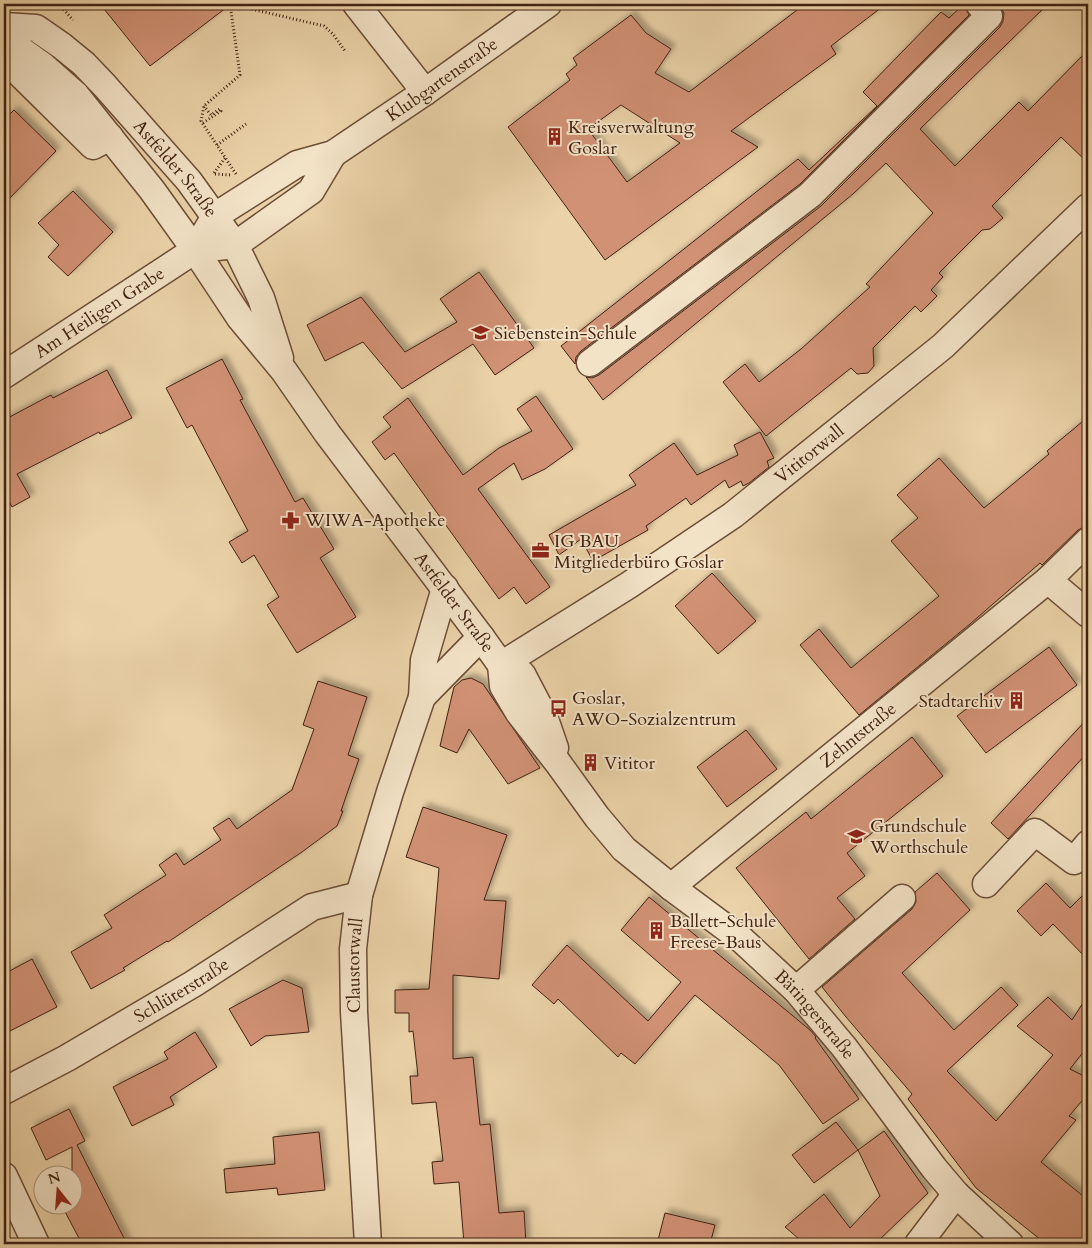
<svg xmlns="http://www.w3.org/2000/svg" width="1092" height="1248" font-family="Cardo,serif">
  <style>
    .building { fill: #d19175; stroke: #412111; fill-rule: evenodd; filter: url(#shadow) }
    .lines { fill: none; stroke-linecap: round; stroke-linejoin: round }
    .minor-casing { stroke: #6c4d37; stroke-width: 29 }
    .path { stroke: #412111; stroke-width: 3; stroke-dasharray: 1 2.5; stroke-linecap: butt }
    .minor { stroke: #f2e2c6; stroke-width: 26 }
    .labels { text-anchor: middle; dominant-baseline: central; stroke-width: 4; stroke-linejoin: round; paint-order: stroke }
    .street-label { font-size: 18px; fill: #412111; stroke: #f2e2c6 }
    .poi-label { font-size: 18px; fill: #412111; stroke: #f2e2c6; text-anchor: start }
  </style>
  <defs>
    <filter id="shadow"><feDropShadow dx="4.5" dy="-4.5" stdDeviation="2.5" flood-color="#0004"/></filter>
  </defs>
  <rect width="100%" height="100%" fill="#ebd2a8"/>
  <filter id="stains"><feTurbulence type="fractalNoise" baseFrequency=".004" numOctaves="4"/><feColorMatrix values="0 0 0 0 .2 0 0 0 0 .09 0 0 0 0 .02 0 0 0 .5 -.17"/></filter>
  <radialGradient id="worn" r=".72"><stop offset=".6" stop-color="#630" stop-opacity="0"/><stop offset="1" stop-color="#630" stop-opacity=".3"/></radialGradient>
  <g class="building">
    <path d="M100,4H231L150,66Z"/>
    <path d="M805,4H886L831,46L836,54L731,131L758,147L605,260L508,127L570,80L566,74L577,65L573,58L631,15L646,33L671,49L655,73L689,92ZM621,105L680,143L627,182L588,129Z"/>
    <path d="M964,4L969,15L800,184L581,351L576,357L575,364L561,346L798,159L809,170L877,106L863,92L941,12L949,18Z"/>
    <path d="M998,4H1048L920,129L955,166L1019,102L1028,111L1088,50V163L1061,137L992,206L1003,218L990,229L982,230L939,273L943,277L931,290L937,296L921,312L915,306L873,348L874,366L868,373L857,374L851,368L766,436L723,382L745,364L759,382L801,349L870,287L866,284L933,213L886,163L853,194L603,400L586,377L592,378L599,375L821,206L1000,27L1003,21L1004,13Z"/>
    <path d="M14,110L56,151L4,204V120Z"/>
    <path d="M73,191L113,232L68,276L48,257L59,245L38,223Z"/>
    <path d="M479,272L534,348L495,375L473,344L402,389L363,342L325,361L307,325L361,297L405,352L457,322L440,299Z"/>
    <path d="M222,359L243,399L240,400L295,502L303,498L334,549L320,558L356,617L297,653L267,605L279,597L254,555L242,563L229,542L248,531L192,425L187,428L166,388Z"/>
    <path d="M107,370L132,418L100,434L99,432L17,474L30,497L12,507L4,492V420L51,395L53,398Z"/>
    <path d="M536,396L573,449L545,469L522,480L514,463L478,489L550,587L526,604L514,587L499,599L394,453L385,460L372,442L391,427L383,417L408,398L463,475L499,448L532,431L517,409Z"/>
    <path d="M1088,417V526L1084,527L1078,530L1042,565L1040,563L970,624L859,715L800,645L819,629L851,668L939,596L891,541L918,518L897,495L939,458L984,508L1049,454L1047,451Z"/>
    <path d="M760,432L774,458L767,461L769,467L749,483L743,486L741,481L729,488L725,480L691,505L686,498L646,526L648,530L593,561L581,539L559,555L549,535L636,485L629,475L674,443L697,475L738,455L734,445Z"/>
    <path d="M712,573L756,621L718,654L675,606Z"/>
    <path d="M1049,647L1077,685L986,753L957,716Z"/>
    <path d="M471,678L483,684L540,768L508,784L469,729L457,753L440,746L454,687L462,680Z"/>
    <path d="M318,681L367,697L348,755L359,759L341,811H343L337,826L302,852L168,942L167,941L123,968L125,970L91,989L71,952L112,928L104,915L166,875L159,865L176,853L184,865L221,840L213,828L229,818L237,829L292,790L314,729L303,725Z"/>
    <path d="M1088,718V752L1008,839L991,823Z"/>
    <path d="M746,730L777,769L727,807L697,767Z"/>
    <path d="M912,737L943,776L847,853L865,876L837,898L855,919L809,959L736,868L806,812L811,819Z"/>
    <path d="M423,807L507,835L484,900L506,901L499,979L453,975V1059L473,1057L480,1125L490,1124L499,1213L524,1211L526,1244H464L459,1182L434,1184L432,1162L443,1161L436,1102L412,1104L410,1076H418L413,1031L409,1032V1013H395V990L429,989L439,868L406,857Z"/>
    <path d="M937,873L970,910L902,973L954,1030L1001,987L1018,1005L947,1071L996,1121L1053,1055L1017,1026L1048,997L1072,1020L1088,995V1046L1070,1069L1088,1078V1094L1069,1116L1076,1120L1041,1162L1088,1200V1244H1046L976,1188L908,1099L912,1094L846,1017L822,987L912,909L916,902L915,892Z"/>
    <path d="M1046,883L1070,908L1088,890V960L1053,924L1041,936L1017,911Z"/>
    <path d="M649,897L810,1030L816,1037L815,1038L859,1099L823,1124L779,1065L695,995L635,1064L621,1053L618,1057L558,999L554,1004L532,985L567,945L648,1021L681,982L621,930Z"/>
    <path d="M32,959L57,1007L4,1034V974Z"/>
    <path d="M283,980L302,988L309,1032L265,1036L251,1046L229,1009Z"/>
    <path d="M195,1032L217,1067L170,1097L174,1105L132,1126L113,1087L168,1059L164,1052Z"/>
    <path d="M69,1109L85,1141L77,1145L127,1244H82L62,1206H72V1147L46,1160L31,1128Z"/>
    <path d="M836,1122L858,1150L814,1183L792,1155Z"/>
    <path d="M884,1131L928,1193L875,1244H805L785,1227L824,1194L850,1228L880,1196L858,1150Z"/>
    <path d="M319,1132L325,1190L278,1195L277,1188L226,1193L224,1169L275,1164L273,1137Z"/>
    <path d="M665,1213L715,1225L710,1244H657Z"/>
  </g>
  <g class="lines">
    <defs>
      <g id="minor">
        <path d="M356,4L425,92"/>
        <path id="s1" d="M4,26L36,28L62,46L84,64L105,86L189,181L235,245L261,298L280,358"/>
        <path id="s2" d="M4,31L14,45L42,65L76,95L152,190L195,250L240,318L284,371L327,433L481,637L501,665L503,686L519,713L558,763L597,817L624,849L671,887L741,939L796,990L844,1047L934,1168L956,1194L1010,1244"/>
        <path d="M4,58L93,146L110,137"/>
        <path d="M217,247L235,245L311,191L333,154"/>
        <path d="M590,363L810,195L989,16L979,4"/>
        <path id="s3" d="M4,375L195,250L215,216L297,164L333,154L425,92L548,4"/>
        <path d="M1048,580L1088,614"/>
        <path id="s4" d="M501,665L629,585L733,515L943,346L1088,207"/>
        <path d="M501,665L522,674L544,716L555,748"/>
        <path d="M422,697L481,637"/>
        <path d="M986,884L1035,832L1074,861L1088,844"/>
        <path id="s5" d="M671,887L1048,580L1088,541"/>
        <path d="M796,990L902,898"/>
        <path id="s6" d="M4,1091L67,1058L193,984L312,907L359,895"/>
        <path d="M4,1176L36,1244"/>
        <path id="s7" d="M368,1244L354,1012L353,949L359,895L390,792L422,697L424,660L445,588"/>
        <path d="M918,1244L956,1194"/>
      </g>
    </defs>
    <use href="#minor" class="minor-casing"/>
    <g class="path">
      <path d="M59,4L73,20"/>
      <path d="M203,123L221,111L220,109L211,115L204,106"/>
      <path d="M217,145L246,124"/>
      <path d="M214,173L225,158"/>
      <path d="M215,174L231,175"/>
      <path d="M236,174L201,121L204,106L240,75L230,4L324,26L333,34L345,51"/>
    </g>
    <use href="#minor" class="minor"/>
  </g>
  <defs>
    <symbol id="building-bare" viewBox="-9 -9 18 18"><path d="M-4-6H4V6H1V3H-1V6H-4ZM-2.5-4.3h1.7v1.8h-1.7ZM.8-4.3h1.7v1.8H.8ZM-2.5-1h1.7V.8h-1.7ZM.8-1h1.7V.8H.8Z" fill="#8f2418" stroke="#f2e2c6" stroke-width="2.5" paint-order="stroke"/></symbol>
    <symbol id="school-bare" viewBox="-9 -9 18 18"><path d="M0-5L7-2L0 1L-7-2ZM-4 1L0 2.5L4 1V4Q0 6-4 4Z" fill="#8f2418" stroke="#f2e2c6" stroke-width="2.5" paint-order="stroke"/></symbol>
    <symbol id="pharmacy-bare" viewBox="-9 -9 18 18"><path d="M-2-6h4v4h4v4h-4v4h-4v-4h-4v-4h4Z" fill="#8f2418" stroke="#f2e2c6" stroke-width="2.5" paint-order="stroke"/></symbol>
    <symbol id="office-bare" viewBox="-9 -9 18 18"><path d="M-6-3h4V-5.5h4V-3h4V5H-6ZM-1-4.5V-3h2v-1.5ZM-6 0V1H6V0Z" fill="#8f2418" stroke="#f2e2c6" stroke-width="2.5" paint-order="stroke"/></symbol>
    <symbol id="bus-bare" viewBox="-9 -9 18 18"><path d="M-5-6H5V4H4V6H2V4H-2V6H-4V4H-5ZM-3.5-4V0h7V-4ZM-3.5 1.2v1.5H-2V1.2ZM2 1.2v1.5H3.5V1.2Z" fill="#8f2418" stroke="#f2e2c6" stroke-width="2.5" paint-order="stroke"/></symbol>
  </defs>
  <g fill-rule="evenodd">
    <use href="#building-bare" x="542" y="124" width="25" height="25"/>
    <use href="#school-bare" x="468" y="320" width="25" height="25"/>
    <use href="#pharmacy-bare" x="278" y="508" width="25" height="25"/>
    <use href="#office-bare" x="528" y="538" width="25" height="25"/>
    <use href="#building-bare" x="1004" y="688" width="25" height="25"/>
    <use href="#bus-bare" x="546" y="696" width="25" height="25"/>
    <use href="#building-bare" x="578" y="750" width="25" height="25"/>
    <use href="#school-bare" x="844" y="824" width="25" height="25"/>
    <use href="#building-bare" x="644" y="918" width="25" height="25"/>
  </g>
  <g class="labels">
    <g class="street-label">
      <text stroke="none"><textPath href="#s3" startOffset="534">Klubgartenstraße</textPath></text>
      <text stroke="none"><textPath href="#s1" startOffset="231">Astfelder Straße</textPath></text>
      <text stroke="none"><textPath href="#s3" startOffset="114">Am Heiligen Grabe</textPath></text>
      <text stroke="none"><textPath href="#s4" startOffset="374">Vititorwall</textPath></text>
      <text stroke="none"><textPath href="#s2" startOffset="730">Astfelder Straße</textPath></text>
      <text stroke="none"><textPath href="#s5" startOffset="241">Zehntstraße</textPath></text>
      <text stroke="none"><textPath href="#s7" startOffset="279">Claustorwall</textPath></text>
      <text stroke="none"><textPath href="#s6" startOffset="204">Schlüterstraße</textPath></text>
      <text stroke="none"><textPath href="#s2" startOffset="1286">Bäringerstraße</textPath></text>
    </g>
    <g class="poi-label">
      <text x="568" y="127">Kreisverwaltung<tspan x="568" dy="21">Goslar</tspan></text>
      <text x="494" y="333">Siebenstein-Schule</text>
      <text x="305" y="520">WIWA-Apotheke</text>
      <text x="554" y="541">IG BAU<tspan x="554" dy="21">Mitgliederbüro Goslar</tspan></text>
      <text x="572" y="698">Goslar,<tspan x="572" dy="21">AWO-Sozialzentrum</tspan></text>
      <text x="1003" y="701" text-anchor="end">Stadtarchiv</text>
      <text x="604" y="763">Vititor</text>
      <text x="870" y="826">Grundschule<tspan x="870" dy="21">Worthschule</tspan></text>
      <text x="670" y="921">Ballett-Schule<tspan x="670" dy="21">Freese-Baus</tspan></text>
    </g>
  </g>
  <rect width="1092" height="1248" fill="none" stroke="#ebd2a8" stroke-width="20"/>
  <rect x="5" y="5" width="1082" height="1238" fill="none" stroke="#412111" stroke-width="2.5"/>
  <rect x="10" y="10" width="1072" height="1228" fill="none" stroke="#412111"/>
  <g transform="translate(58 1190) rotate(343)"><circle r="24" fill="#f2e2c6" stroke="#ab957e"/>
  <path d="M0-4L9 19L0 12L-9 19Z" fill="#8f2418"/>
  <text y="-8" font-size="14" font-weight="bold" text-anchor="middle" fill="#412111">N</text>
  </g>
  <rect width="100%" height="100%" filter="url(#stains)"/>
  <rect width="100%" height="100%" fill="url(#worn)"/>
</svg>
